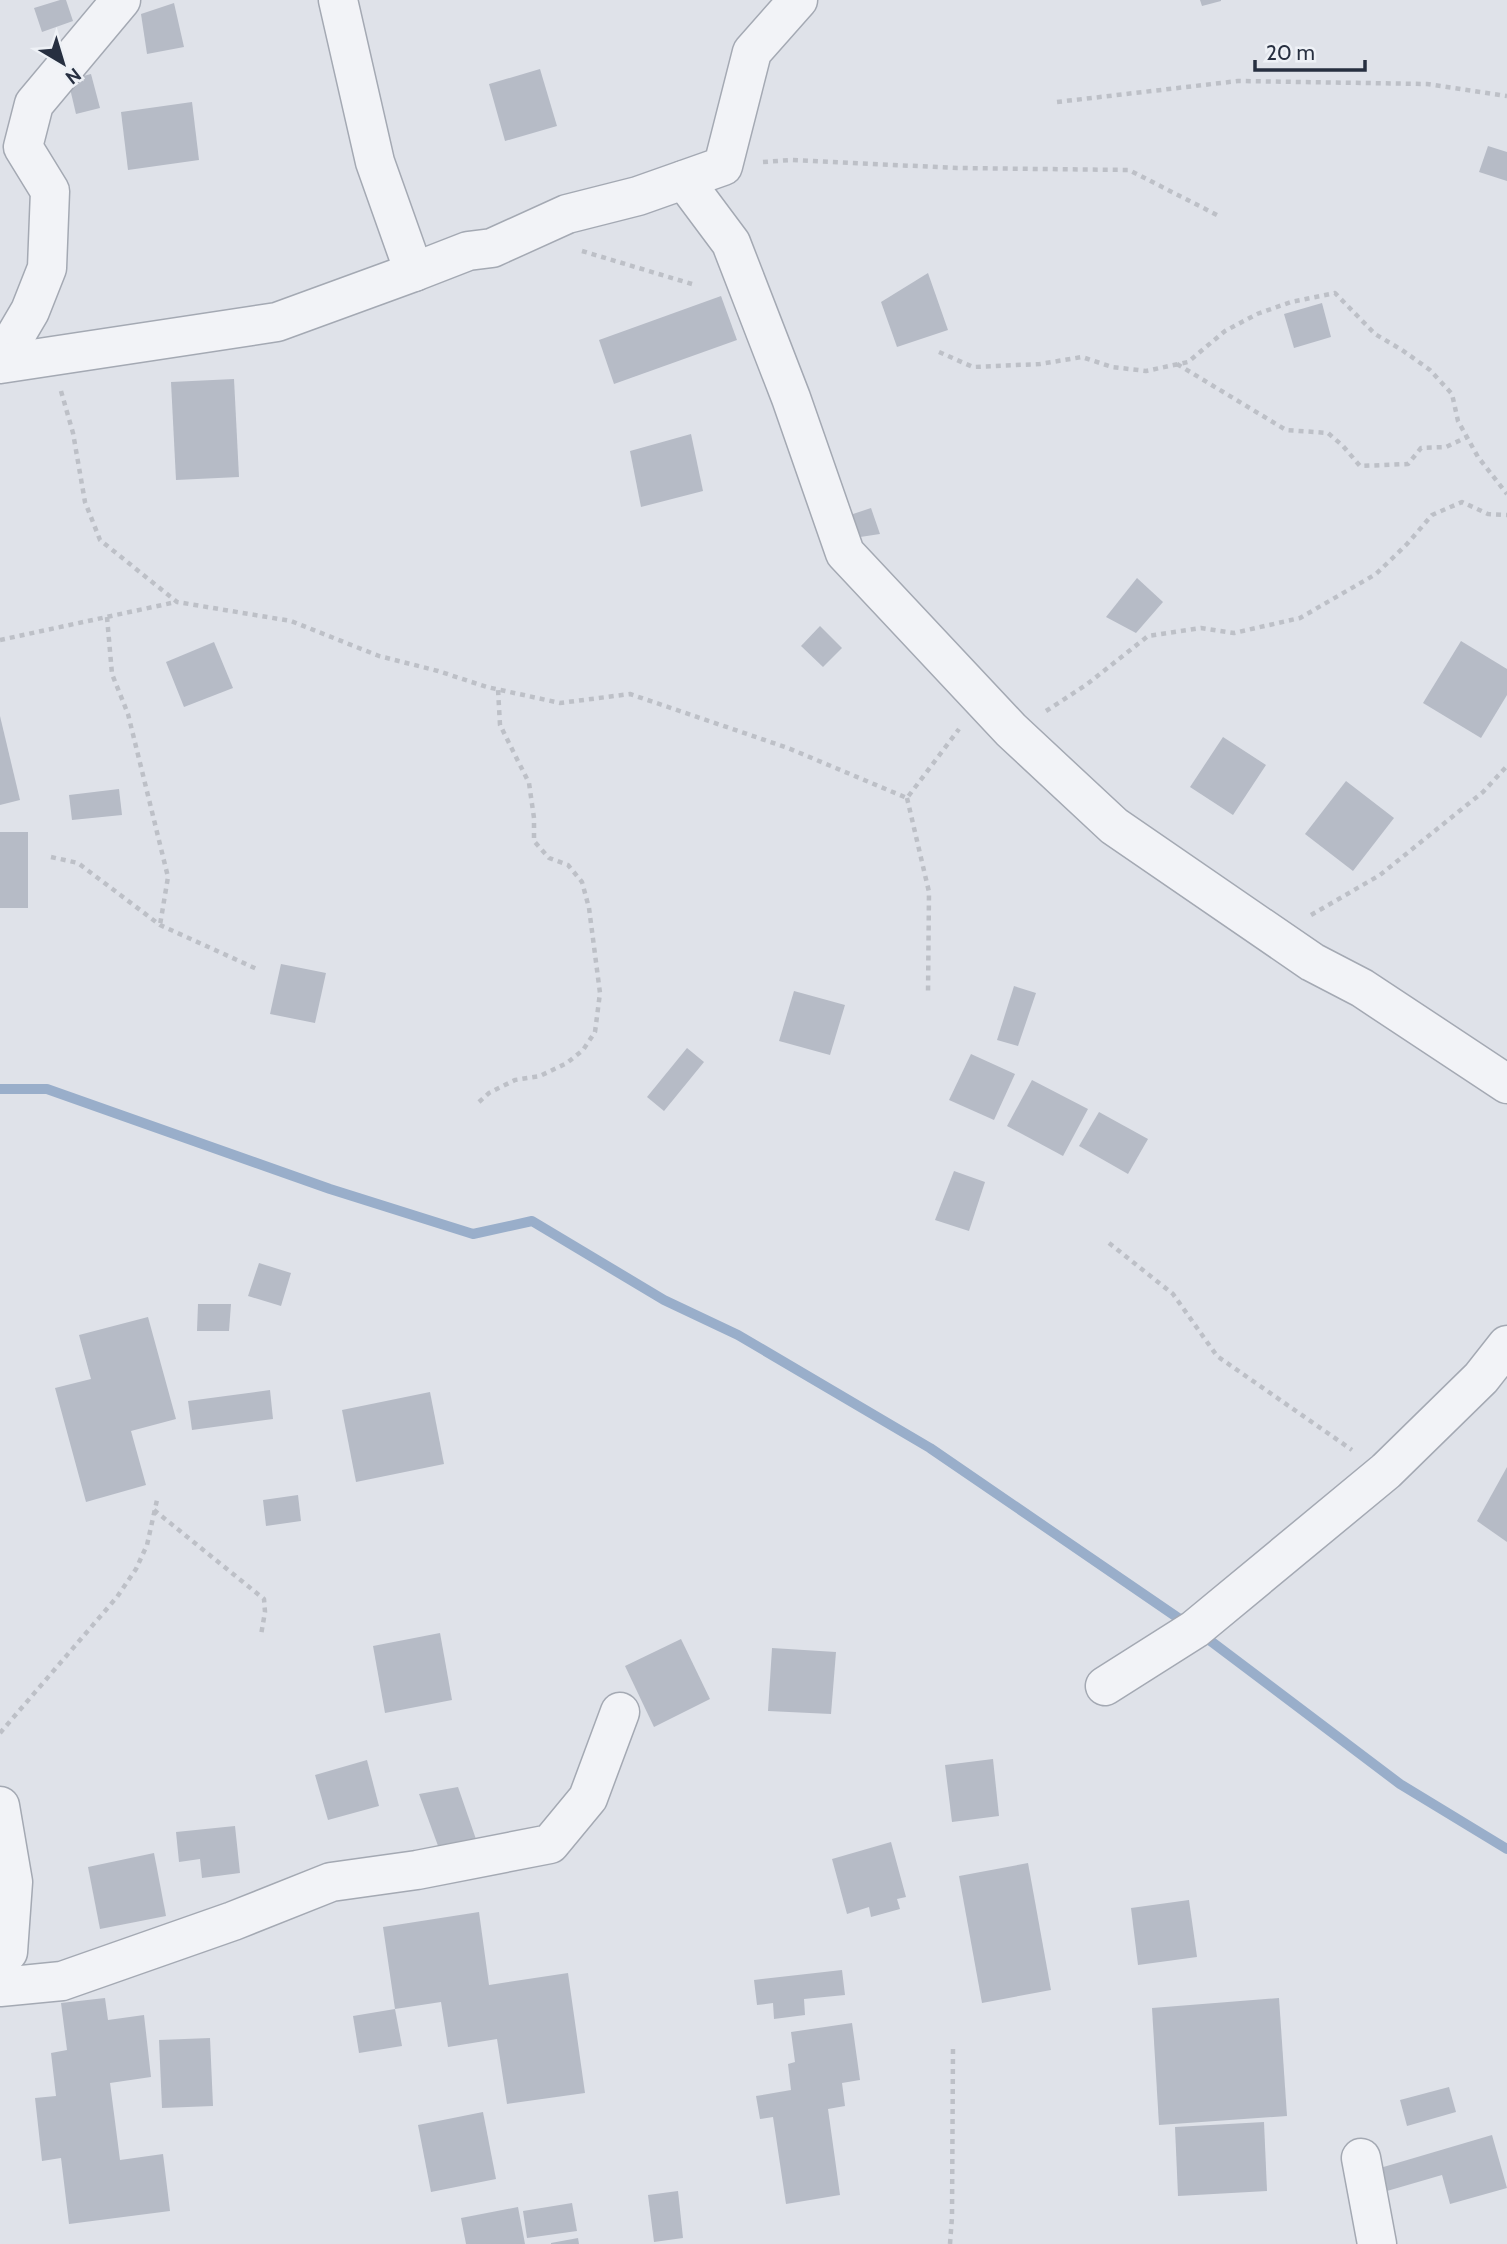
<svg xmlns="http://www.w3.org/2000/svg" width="1507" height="2244" font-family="Cabin,sans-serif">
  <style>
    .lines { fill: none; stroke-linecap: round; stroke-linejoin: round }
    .stream { stroke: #99aeca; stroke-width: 10 }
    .building { fill: #b6bbc6 }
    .minor-casing { stroke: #a4a9b3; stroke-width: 41 }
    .path { stroke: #bdc0c7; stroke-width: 4.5; stroke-dasharray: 5 5; stroke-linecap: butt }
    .minor { stroke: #f2f3f7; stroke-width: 38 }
  </style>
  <rect width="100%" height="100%" fill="#dfe2e9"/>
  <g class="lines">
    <g class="stream">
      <path d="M0,1089H47L330,1189L473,1234L532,1221L664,1300L738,1335L930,1448L1187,1624"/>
      <path d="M1200,1633L1400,1784L1507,1849"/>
    </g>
  </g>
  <g class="building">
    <path d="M60,0H66L73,21L42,32L34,8Z"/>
    <path d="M1200,0H1221V1L1202,6Z"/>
    <path d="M174,3L184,47L147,54L141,14Z"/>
    <path d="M540,69L557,126L505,141L489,84Z"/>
    <path d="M91,74L100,108L76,114L68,80Z"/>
    <path d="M192,102L199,160L128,170L121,112Z"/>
    <path d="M1488,146L1507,152V181L1479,172Z"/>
    <path d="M928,273L948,330L897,347L881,302Z"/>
    <path d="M721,296L737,340L614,384L599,340Z"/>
    <path d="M1322,303L1331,337L1294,348L1284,314Z"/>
    <path d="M234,379L239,477L176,480L171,382Z"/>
    <path d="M691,434L703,491L641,507L630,451Z"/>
    <path d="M871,508L880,534L847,539L844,517Z"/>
    <path d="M1137,578L1163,602L1136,633L1106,617Z"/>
    <path d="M820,626L842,648L823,667L801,646Z"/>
    <path d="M1461,641L1507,669V695L1481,738L1423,703Z"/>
    <path d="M214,642L233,688L184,707L166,662Z"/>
    <path d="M0,716L20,800L0,805Z"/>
    <path d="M1223,737L1266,765L1233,815L1190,787Z"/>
    <path d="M1346,781L1394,818L1353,871L1305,834Z"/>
    <path d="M119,789L122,815L72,820L69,795Z"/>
    <rect x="0" y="832" width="28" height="76"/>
    <path d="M281,964L326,973L315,1023L270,1014Z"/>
    <path d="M1014,986L1036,993L1018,1046L997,1040Z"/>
    <path d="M794,991L845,1005L830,1055L779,1041Z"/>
    <path d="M687,1048L704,1062L664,1111L647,1097Z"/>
    <path d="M971,1054L1015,1074L994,1120L949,1100Z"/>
    <path d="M1032,1080L1088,1109L1063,1156L1007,1126Z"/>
    <path d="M1099,1112L1148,1139L1128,1174L1079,1146Z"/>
    <path d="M954,1171L985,1182L969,1231L935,1220Z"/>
    <path d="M259,1263L291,1273L281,1306L248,1296Z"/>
    <path d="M198,1304H231L229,1331H197Z"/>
    <path d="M148,1317L176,1419L131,1431L146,1485L86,1502L55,1388L91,1379L79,1335Z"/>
    <path d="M270,1390L273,1419L192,1430L188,1401Z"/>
    <path d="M430,1392L444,1464L356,1482L342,1410Z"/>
    <path d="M1507,1467V1542L1477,1521Z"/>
    <path d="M298,1495L301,1521L266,1526L263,1500Z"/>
    <path d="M440,1633L452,1700L385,1713L373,1646Z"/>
    <path d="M681,1639L710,1699L654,1727L625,1666Z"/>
    <path d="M772,1648L836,1652L831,1714L768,1711Z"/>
    <path d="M993,1759L999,1816L952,1822L945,1765Z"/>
    <path d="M367,1760L379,1806L328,1820L315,1775Z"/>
    <path d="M458,1787L478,1845L441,1854L419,1794Z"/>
    <path d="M235,1826L240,1873L202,1878L200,1859L179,1862L176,1832Z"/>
    <path d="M891,1842L906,1897L897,1899L900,1909L871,1917L869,1907L847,1914L832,1859Z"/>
    <path d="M154,1853L166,1916L100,1929L88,1867Z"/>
    <path d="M1028,1863L1051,1990L982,2003L959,1876Z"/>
    <path d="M1189,1900L1197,1957L1138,1965L1131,1908Z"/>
    <path d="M479,1912L489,1985L568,1973L585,2093L507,2104L497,2039L448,2047L441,2002L395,2009L383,1927Z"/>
    <path d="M842,1970L845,1995L804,1999L805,2015L774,2019L773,2003L757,2005L754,1980Z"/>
    <path d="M105,1998L108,2020L144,2015L151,2077L110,2083L120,2160L163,2154L170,2211L69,2224L61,2158L42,2161L35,2098L56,2096L51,2053L67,2050L61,2003Z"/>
    <path d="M1279,1998L1287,2116L1159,2125L1152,2008Z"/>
    <path d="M395,2009L402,2046L359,2053L353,2016Z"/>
    <path d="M852,2023L860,2080L842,2083L845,2106L828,2109L840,2195L786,2204L773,2117L760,2119L756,2096L791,2090L788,2064L795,2062L791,2032Z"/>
    <path d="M210,2038L213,2106L162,2108L159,2040Z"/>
    <path d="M1449,2087L1456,2112L1407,2126L1400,2100Z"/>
    <path d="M483,2112L496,2179L431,2192L418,2125Z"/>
    <path d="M1264,2122L1267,2191L1178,2196L1175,2127Z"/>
    <path d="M1492,2135L1507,2188L1450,2204L1442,2175L1387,2191L1380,2168Z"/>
    <path d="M678,2191L683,2238L654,2242L648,2195Z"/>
    <path d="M572,2203L577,2231L527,2238L523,2211Z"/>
    <path d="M518,2207L525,2244H466L461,2218Z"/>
    <path d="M578,2238L579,2244H551V2243Z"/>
  </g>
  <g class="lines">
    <defs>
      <g id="minor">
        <path d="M684,180L731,243L791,398L845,553L1011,730L1114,826L1312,962L1362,988L1507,1084"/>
        <path d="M414,272L468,251L492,248L567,214L638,196L723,166L752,52L798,0"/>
        <path d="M0,362L30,311L47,268L50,191L23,147L34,104L121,0"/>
        <path d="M0,364L277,322L414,272L375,162L338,0"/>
        <path d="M1105,1686L1195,1629L1386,1471L1481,1378L1507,1345"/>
        <path d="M0,1806L13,1882L8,1952L0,1961"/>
        <path d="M0,1987L62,1981L233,1921L331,1882L417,1870L550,1844L588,1798L620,1712"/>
        <path d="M1361,2158L1377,2244"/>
      </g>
    </defs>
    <use href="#minor" class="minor-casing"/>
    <g class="path">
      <path d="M1057,102L1238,81L1427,84L1507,96"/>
      <path d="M763,162L791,160L957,168L1129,170L1217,215"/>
      <path d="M582,251L692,284"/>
      <path d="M939,352L973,367L1040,364L1082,357L1112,367L1146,371L1188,362L1225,331L1257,314L1291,302L1335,293L1375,334L1402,350L1430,370L1452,394L1458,421L1478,457L1507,494"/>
      <path d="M1177,364L1286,430L1328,433L1343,446L1360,466L1408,464L1421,448L1446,447L1467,437"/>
      <path d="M61,391L73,433L85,502L100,540L177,602L291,621L379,656L438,671L487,687L560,703L630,694L788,748L907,798L959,729"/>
      <path d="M107,617L112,674L128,714L168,877L160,925"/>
      <path d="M0,640L176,602"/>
      <path d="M1046,711L1086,685L1148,636L1201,628L1234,633L1300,618L1376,574L1407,544L1432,515L1462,502L1488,514L1507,515"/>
      <path d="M907,798L929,892L928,994"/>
      <path d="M51,857L78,863L160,925L259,970"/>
      <path d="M1311,915L1380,875L1483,792L1507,766"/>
      <path d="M479,1102L489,1093L515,1080L540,1076L567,1063L583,1050L595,1032L600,993L589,908L582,882L568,865L549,858L534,841V818L529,783L500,725L498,689"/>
      <path d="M1109,1243L1173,1294L1217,1356L1352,1450"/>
      <path d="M154,1510L264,1599L265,1612L261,1635"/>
      <path d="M0,1733L117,1597L136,1569L147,1545L157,1500"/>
      <path d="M950,2244L952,2217L953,2046"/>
    </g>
    <use href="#minor" class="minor"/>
  </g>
  <g transform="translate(63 63) rotate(142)" stroke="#eef1f6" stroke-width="5" paint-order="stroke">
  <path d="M0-5L12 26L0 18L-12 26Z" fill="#272f40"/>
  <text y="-10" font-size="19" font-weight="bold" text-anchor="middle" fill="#272f40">N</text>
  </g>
  <path d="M1255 60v10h110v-10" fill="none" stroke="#272f40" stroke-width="3.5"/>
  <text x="1266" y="60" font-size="21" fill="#272f40" stroke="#eef1f6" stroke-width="5" paint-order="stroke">20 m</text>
</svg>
